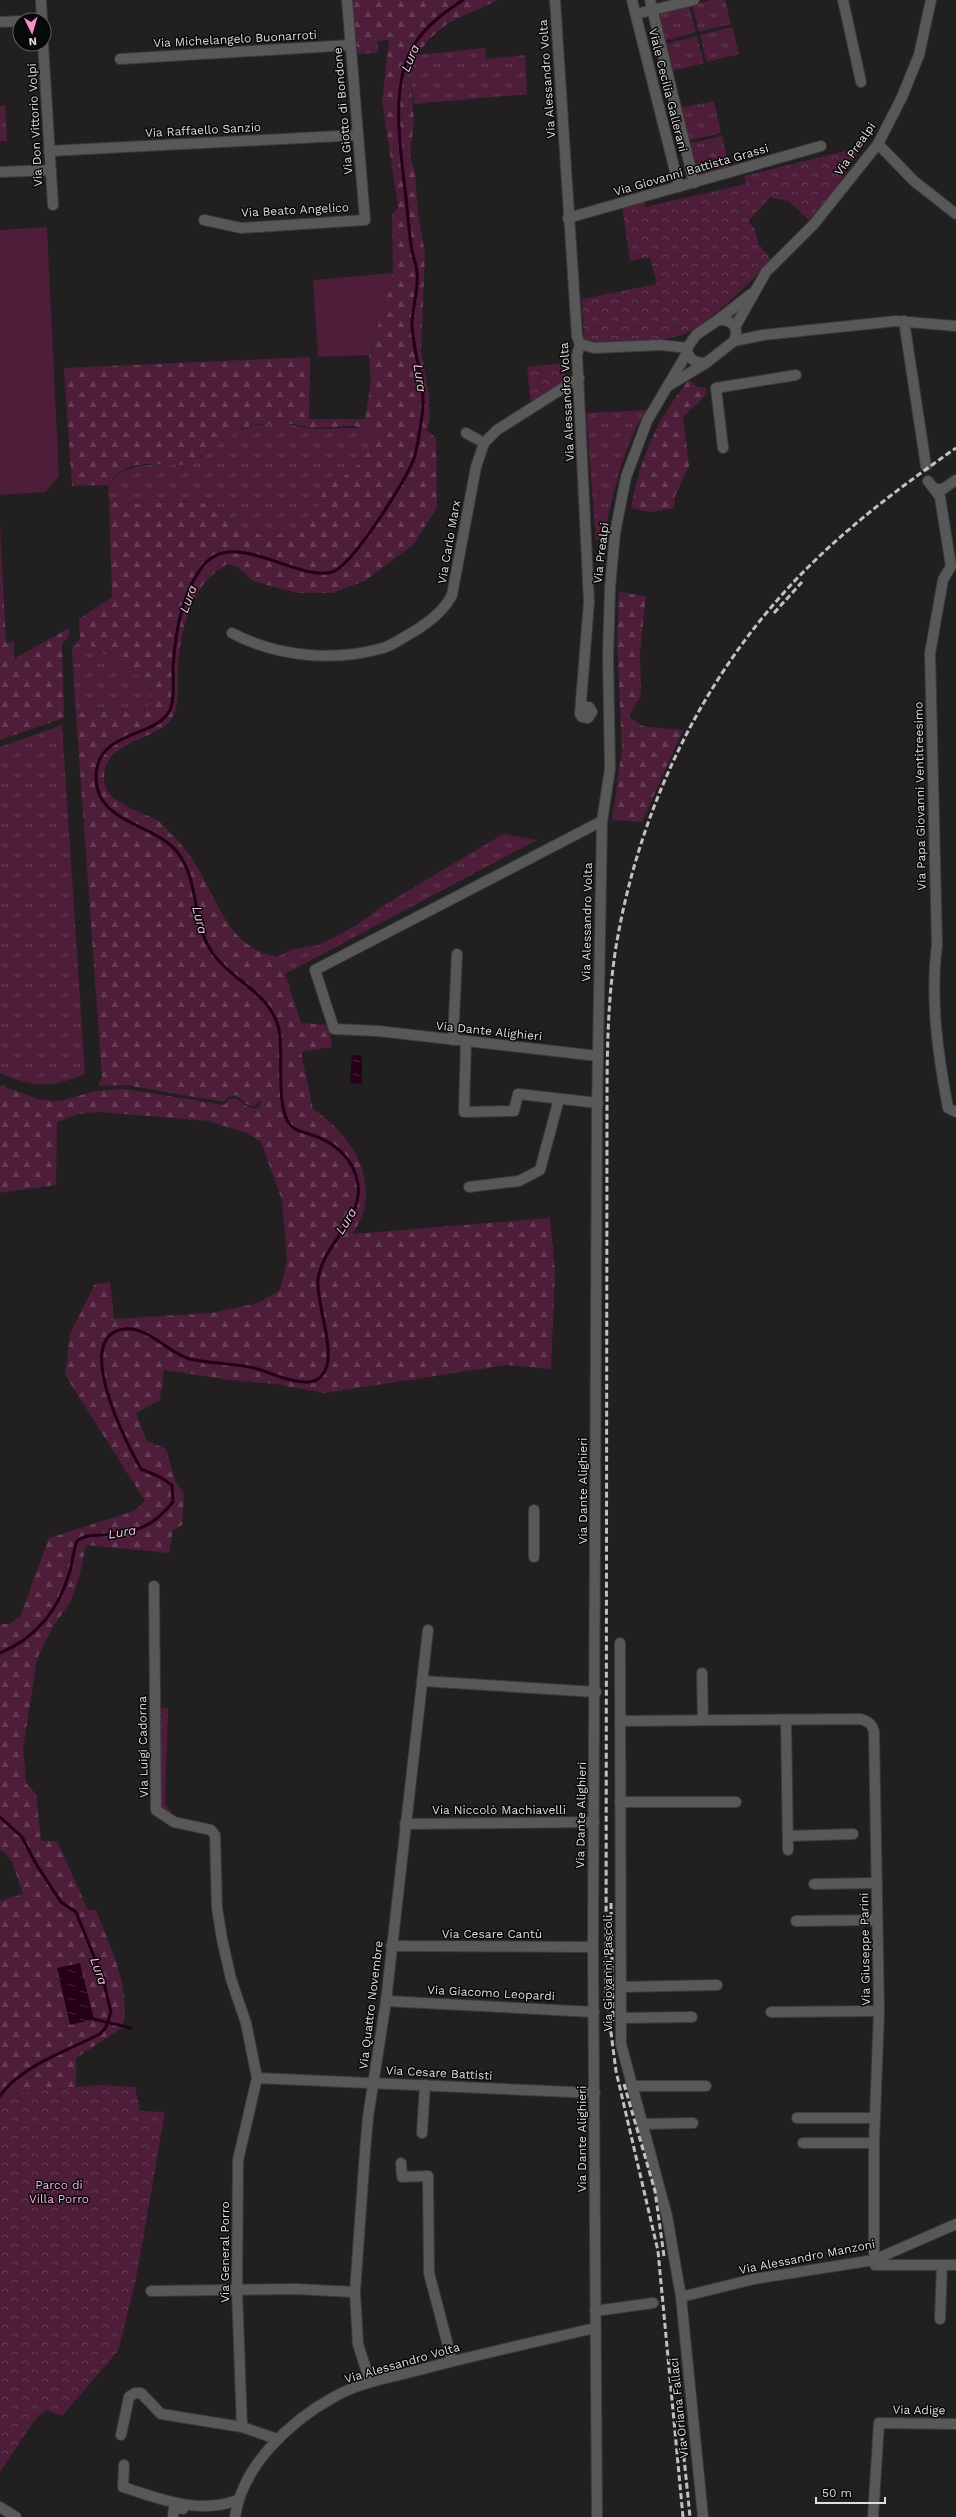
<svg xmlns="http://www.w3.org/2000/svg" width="956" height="2517" font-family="'Work Sans',sans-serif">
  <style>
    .grass { fill: url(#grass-tufts) }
    .forest { fill: url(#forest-firs) }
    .park { fill: url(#park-crowns) }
    .garden { fill: #4d1d3a }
    .water { fill: url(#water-ripples) }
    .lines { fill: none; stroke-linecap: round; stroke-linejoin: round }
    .stream { stroke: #260018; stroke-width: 3 }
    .minor-casing { stroke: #3c3a3b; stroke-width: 12 }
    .minor { stroke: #595858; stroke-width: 10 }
    .rail { stroke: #c2c0c1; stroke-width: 3; stroke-dasharray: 6 3; stroke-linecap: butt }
    .labels { text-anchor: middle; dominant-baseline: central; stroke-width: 3; stroke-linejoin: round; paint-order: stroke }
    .street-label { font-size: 12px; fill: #dfddde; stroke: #0a090a }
    .park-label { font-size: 12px; fill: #f7b1d7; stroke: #0a090a }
    .water-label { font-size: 13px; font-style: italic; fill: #f2c2db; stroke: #0a090a }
  </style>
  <defs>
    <pattern id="grass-tufts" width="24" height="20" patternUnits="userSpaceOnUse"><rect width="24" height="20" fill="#4d1d3a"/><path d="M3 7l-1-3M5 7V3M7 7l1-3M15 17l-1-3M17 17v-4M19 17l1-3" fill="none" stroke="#663d56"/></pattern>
    <pattern id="forest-firs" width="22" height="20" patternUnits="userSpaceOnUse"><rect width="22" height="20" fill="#4d1d3a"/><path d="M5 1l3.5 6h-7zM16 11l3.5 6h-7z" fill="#663d56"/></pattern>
    <pattern id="park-crowns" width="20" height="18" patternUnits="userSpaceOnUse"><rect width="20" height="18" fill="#4d1d3a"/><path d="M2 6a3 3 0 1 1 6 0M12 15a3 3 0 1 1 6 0" fill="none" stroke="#663d56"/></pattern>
    <pattern id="water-ripples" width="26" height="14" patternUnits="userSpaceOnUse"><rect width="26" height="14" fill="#260018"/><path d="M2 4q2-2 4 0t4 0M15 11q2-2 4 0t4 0" fill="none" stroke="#452539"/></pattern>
  </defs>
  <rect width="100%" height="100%" fill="#221f20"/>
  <g class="grass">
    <path d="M711,0H725L731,24L699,32L692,5Z"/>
    <path d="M689,6L696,32L664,41L657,14Z"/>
    <path d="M732,27L739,54L707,62L700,35Z"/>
    <path d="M697,36L704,63L672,71L665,44Z"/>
    <path d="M485,48L486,59L525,55L527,94L414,104L410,77L417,55Z"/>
    <path d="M714,101L721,133L686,141L679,108Z"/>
    <path d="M0,106H5L7,141H0Z"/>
    <path d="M722,136L729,167L695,176L687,144Z"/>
    <path d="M648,410C623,439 612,502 603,539L596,540L586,413Z"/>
    <path d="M272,423C285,423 296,426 309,428C330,431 349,425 371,430C371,436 372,444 370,449C363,467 339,479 324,488C316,528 279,547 242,528C223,518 232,507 202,503C171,498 140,508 109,501L108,485C133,453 166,472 199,458C206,455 212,448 218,443C235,430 251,425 272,423Z"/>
    <path d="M80,639L142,677L149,689L150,704L143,711C120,710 97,705 76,715L72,648Z"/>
    <path d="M62,725L85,1074C51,1088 35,1088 0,1073V747Z"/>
    <path d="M503,834L537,840L285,974L277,957L290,950L319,945L355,926L381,907Z"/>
  </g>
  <g class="forest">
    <path d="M352,0H498L448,23L429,39L417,55L410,77L414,121L410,155L415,173L418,213L425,254L421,350L429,397L430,419L427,431L436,438L437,507L414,544L366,580L333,593H297L253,581L238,567L227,564C222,568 216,571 212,575C190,594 178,641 178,670C178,681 179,708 173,717C161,740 103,739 104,778C104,803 140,810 158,821C163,824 166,829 170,833C184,846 194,860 203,877C220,911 235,949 277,957L285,974L301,1023L328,1025L332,1047L301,1052L313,1109C343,1129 371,1163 365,1203C364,1213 358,1225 353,1234L550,1218L555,1272L551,1369L507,1365L324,1393L275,1384L230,1380L164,1370L160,1400L136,1413L147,1441L166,1449L176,1483L184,1494L182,1525L173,1530L169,1553L86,1545L80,1574L71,1601L52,1628L37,1659L23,1748L26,1783L36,1794L41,1841H57L88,1910H96C109,1946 133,1990 122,2028L76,2058V2087L0,2094V1901L23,1894L11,1859L0,1849V1624H9L20,1617L49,1538L134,1511L145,1501L65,1375L70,1334L95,1284L110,1282L114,1319L211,1313L258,1303L280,1290L287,1261L282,1200L261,1142L247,1133L208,1121L99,1112L79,1114L57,1122L56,1185L0,1193V1085L41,1100L60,1101L95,1091L125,1089L224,1105L229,1099L236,1098C244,1103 247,1110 258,1108L262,1102L259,1101L254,1107L246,1104L236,1095L228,1097L224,1102L125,1085L98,1086L102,1077L76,715C97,705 120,710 143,711L150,704L149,689L142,677L80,639L79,619L112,597L109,501C140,508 171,498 202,503C232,507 223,518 242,528C279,547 316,528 324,488L347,474L359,464L370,450L371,431L354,426L310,428L295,424H259L242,428L189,465L146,464L131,466L116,475L108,485L72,486L64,368L310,357L309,419H365L371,382L369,356L393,273L392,215L398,207L382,101L389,40L377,41L378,53L358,54Z"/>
    <path d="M689,380L697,387L706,388L707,394L683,417L689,466L675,496L674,508L651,512L631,508C640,459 657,418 689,380Z"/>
    <path d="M0,523L6,643L14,642V659L69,628V636L62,644L64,718L0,740Z"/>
    <path d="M619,592L646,596L640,651L641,695L629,716L642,726L683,730L642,822L612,820L622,749L617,641Z"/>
    <path d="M159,1707L168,1708L165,1804L172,1813L163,1809L159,1801Z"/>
  </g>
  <g class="park">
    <path d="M861,147L834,191L809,220L788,201L770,197L748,222L755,229L758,243L772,261C752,279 710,324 686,333C656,345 620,342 589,344L584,341L582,299L657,284L650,257L630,261L622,205L644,200L645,207L746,184L744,176Z"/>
    <path d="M564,363L565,382L531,404L527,367Z"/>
    <path d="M100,2085L135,2087L140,2111L165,2112L136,2279L120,2344L117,2352L62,2416L46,2410L34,2421L0,2472V2094Z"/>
  </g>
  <g class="garden">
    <path d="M47,227L59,477L45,492L0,495V230Z"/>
    <path d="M393,273L369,355L318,357L313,280Z"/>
  </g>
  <g class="water">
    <path d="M352,1055L362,1056V1084L350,1083Z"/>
    <path d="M80,1963L94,2019L70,2025L57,1968Z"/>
  </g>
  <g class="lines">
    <g class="stream">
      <path d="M0,1653C38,1637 59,1609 70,1571C73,1561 73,1550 77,1541C85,1535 94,1535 104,1535C137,1531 151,1529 173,1502L172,1485L160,1477L141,1469C127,1445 71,1336 124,1329C148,1326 168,1353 190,1359C211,1364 233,1363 254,1368C270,1372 287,1382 305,1382C313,1382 318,1381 323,1374C338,1355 316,1305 318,1280C322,1245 363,1220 358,1184C354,1158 333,1141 309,1134C301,1131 297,1132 290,1125C275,1105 284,1055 279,1030C271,992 232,982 212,952C191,921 200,882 178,853C155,823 97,824 96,778C96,729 156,739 170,710C175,700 173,680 173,668C175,634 181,595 202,567C233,526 296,582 332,572C352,566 405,482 413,461C415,457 417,446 418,441C420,427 424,412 423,398C422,374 413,349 412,325C412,307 419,290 417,272C416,263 414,260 412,251C409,234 408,216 406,198C401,151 388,84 416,42C428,24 445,12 463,0"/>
      <path d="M0,1817L22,1837L36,1864L61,1902L76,1912L103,1979L111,2012L106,2027L100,2034C69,2050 19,2067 0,2096"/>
      <path d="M94,2019L131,2028"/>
    </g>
    <defs>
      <g id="minor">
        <path d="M41,0L42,20"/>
        <path d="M555,0L577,336L580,344L577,355L589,602L580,714L582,717L588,718L592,712L589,707H582"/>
        <path d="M632,0L679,187"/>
        <path d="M650,0L694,183"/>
        <path d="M843,0L861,82"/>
        <path d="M636,14L694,0"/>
        <path d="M0,22L20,21"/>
        <path d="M43,44L53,205"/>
        <path d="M120,59L351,45"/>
        <path d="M878,144L914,181L956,214"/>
        <path d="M49,151L358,135"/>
        <path d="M0,172L51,170"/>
        <path d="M568,218L821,146"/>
        <path d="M204,220L241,228L365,220L347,0"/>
        <path d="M718,320C732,319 740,327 734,341L706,363C694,363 688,359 687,348L696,335Z"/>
        <path d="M718,320L751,294"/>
        <path d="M904,321L926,466"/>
        <path d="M735,327L766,272L814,224L878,144L902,97L919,55L931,0"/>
        <path d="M734,341L763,335L896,321L956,326"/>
        <path d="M580,344L594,348L661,345L687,348"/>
        <path d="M668,386L706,363"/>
        <path d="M466,433L484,443"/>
        <path d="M723,448L716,388L796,375"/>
        <path d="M928,481L940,497L951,566L943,580L930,653L937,945C930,999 938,1055 948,1108L956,1112"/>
        <path d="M934,489H943L956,480"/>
        <path d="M232,633C277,657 334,662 383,648C393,645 404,637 413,632C428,623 444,611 452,595L476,467L484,443L497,430L579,378"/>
        <path d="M453,1040L457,954"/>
        <path d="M466,1041L464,1112L514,1111L518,1094L598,1103"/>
        <path d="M598,1056L378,1031L334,1029L315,970L602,821"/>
        <path d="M469,1187L519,1181L540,1170L559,1099"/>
        <path d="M534,1510V1557"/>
        <path d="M154,1586L156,1810L174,1822L211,1830L215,1835L217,1908L222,1939L231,1979L246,2023L257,2078L238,2160L237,2290L242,2427"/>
        <path d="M620,1643L621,2044L667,2216L681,2297L703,2517"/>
        <path d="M702,1673L703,1720"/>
        <path d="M422,1681L596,1692"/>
        <path d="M786,1720L788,1850"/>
        <path d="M620,1721L861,1719C869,1722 872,1724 874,1732L879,2011L874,2143V2260L875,2265H956"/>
        <path d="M620,1802H736"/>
        <path d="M405,1824L594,1822"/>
        <path d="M788,1836L853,1834"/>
        <path d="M814,1884L877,1883"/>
        <path d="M796,1921L877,1920"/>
        <path d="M391,1946L593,1947"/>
        <path d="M621,1987L717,1985"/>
        <path d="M386,2001L594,2012"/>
        <path d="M771,2012L879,2011"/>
        <path d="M621,2018L692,2017"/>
        <path d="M257,2078L595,2093"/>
        <path d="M631,2086H706"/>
        <path d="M797,2118H875"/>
        <path d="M641,2124L693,2123"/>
        <path d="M422,2133L425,2085"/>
        <path d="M803,2143H874"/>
        <path d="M401,2163L402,2177L428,2176L429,2273L452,2361"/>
        <path d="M151,2291L296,2289L355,2292"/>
        <path d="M681,2297L754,2279L874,2260L956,2224"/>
        <path d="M595,2311L653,2303"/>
        <path d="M940,2319L942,2265"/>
        <path d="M370,2382L358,2344L355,2292L365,2152L368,2117L386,2001L428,1630"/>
        <path d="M121,2435L129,2397L135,2393H141L161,2414L242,2427L277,2439"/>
        <path d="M124,2465L123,2487C160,2499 198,2515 238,2500"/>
        <path d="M0,2507L16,2517"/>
        <path d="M173,2517L174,2507L183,2509"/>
        <path d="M235,2517C242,2466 290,2421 334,2397C358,2383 388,2378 415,2371C474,2355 535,2342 595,2328"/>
        <path d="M597,2517L593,1947L597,1112L602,821L610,769L608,656L610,588L615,533L626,477L647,421L687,353"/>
        <path d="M873,2517L879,2423L956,2424"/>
      </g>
    </defs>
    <use href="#minor" class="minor-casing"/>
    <use href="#minor" class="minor"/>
    <g class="rail">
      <path d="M774,613L802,582"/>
      <path d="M611,1903L613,2021"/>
      <path d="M624,2084L655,2191L664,2256"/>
      <path d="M682,2438L690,2517"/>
      <path d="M683,2517L658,2251L616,2071L606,1994L607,1116C607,1058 607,998 617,941C639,815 695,693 780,597C831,539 893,492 956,448"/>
    </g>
  </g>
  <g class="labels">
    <g class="street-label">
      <text transform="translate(235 39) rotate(-3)">Via Michelangelo Buonarroti</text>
      <text transform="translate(547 79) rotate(-94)">Via Alessandro Volta</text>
      <text transform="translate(668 90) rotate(76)">Viale Cecilia Gallerani</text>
      <text transform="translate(343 111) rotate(-95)">Via Giotto di Bondone</text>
      <text transform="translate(35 125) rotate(-93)">Via Don Vittorio Volpi</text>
      <text transform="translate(203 130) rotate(-3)">Via Raffaello Sanzio</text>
      <text transform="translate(855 149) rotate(-55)">Via Prealpi</text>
      <text transform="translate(691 170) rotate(-16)">Via Giovanni Battista Grassi</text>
      <text transform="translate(295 210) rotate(-3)">Via Beato Angelico</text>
      <text transform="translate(567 402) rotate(-93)">Via Alessandro Volta</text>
      <text transform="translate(449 542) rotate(-80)">Via Carlo Marx</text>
      <text transform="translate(601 553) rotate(-83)">Via Prealpi</text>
      <text transform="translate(920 796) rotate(-91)">Via Papa Giovanni Ventitreesimo</text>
      <text transform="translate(587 922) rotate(-89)">Via Alessandro Volta</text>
      <text transform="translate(489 1031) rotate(6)">Via Dante Alighieri</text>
      <text transform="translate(583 1491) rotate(-90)">Via Dante Alighieri</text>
      <text transform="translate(143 1747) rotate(-91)">Via Luigi Cadorna</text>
      <text x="499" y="1810">Via Niccolò Machiavelli</text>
      <text transform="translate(581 1815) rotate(-89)">Via Dante Alighieri</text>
      <text x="492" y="1934">Via Cesare Cantù</text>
      <text transform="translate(865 1949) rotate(-91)">Via Giuseppe Parini</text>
      <text transform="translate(608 1973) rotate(-90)">Via Giovanni Pascoli</text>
      <text transform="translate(491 1993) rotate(3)">Via Giacomo Leopardi</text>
      <text transform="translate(371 2005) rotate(-83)">Via Quattro Novembre</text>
      <text transform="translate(439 2073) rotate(3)">Via Cesare Battisti</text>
      <text transform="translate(582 2139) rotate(-90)">Via Dante Alighieri</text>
      <text transform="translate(225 2252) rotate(-90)">Via General Porro</text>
      <text transform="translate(807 2257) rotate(-11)">Via Alessandro Manzoni</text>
      <text transform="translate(402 2363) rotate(-16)">Via Alessandro Volta</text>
      <text transform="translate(679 2408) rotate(-96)">Via Oriana Fallaci</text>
      <text transform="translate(919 2410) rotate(1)">Via Adige</text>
    </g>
    <g class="park-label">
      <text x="59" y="2185">Parco di<tspan x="59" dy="14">Villa Porro</tspan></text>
    </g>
    <g class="water-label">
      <text transform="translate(410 58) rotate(-67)">Lura</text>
      <text transform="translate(420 378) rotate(82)">Lura</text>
      <text transform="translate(188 599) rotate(-70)">Lura</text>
      <text transform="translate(200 920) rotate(76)">Lura</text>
      <text transform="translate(346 1221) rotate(-59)">Lura</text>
      <text transform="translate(122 1532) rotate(-9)">Lura</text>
      <text transform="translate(99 1971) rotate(70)">Lura</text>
    </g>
  </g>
  <g transform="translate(32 32) rotate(175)"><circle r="19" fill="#0a090a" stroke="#5f5e5f"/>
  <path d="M0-3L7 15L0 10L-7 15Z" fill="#f890cb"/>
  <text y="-6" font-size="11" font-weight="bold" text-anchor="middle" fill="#dfddde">N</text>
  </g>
  <path d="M816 2497v6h69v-6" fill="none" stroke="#dfddde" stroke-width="2"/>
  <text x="822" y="2497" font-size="12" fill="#dfddde" stroke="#0a090a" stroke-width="3" paint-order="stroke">50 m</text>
</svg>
